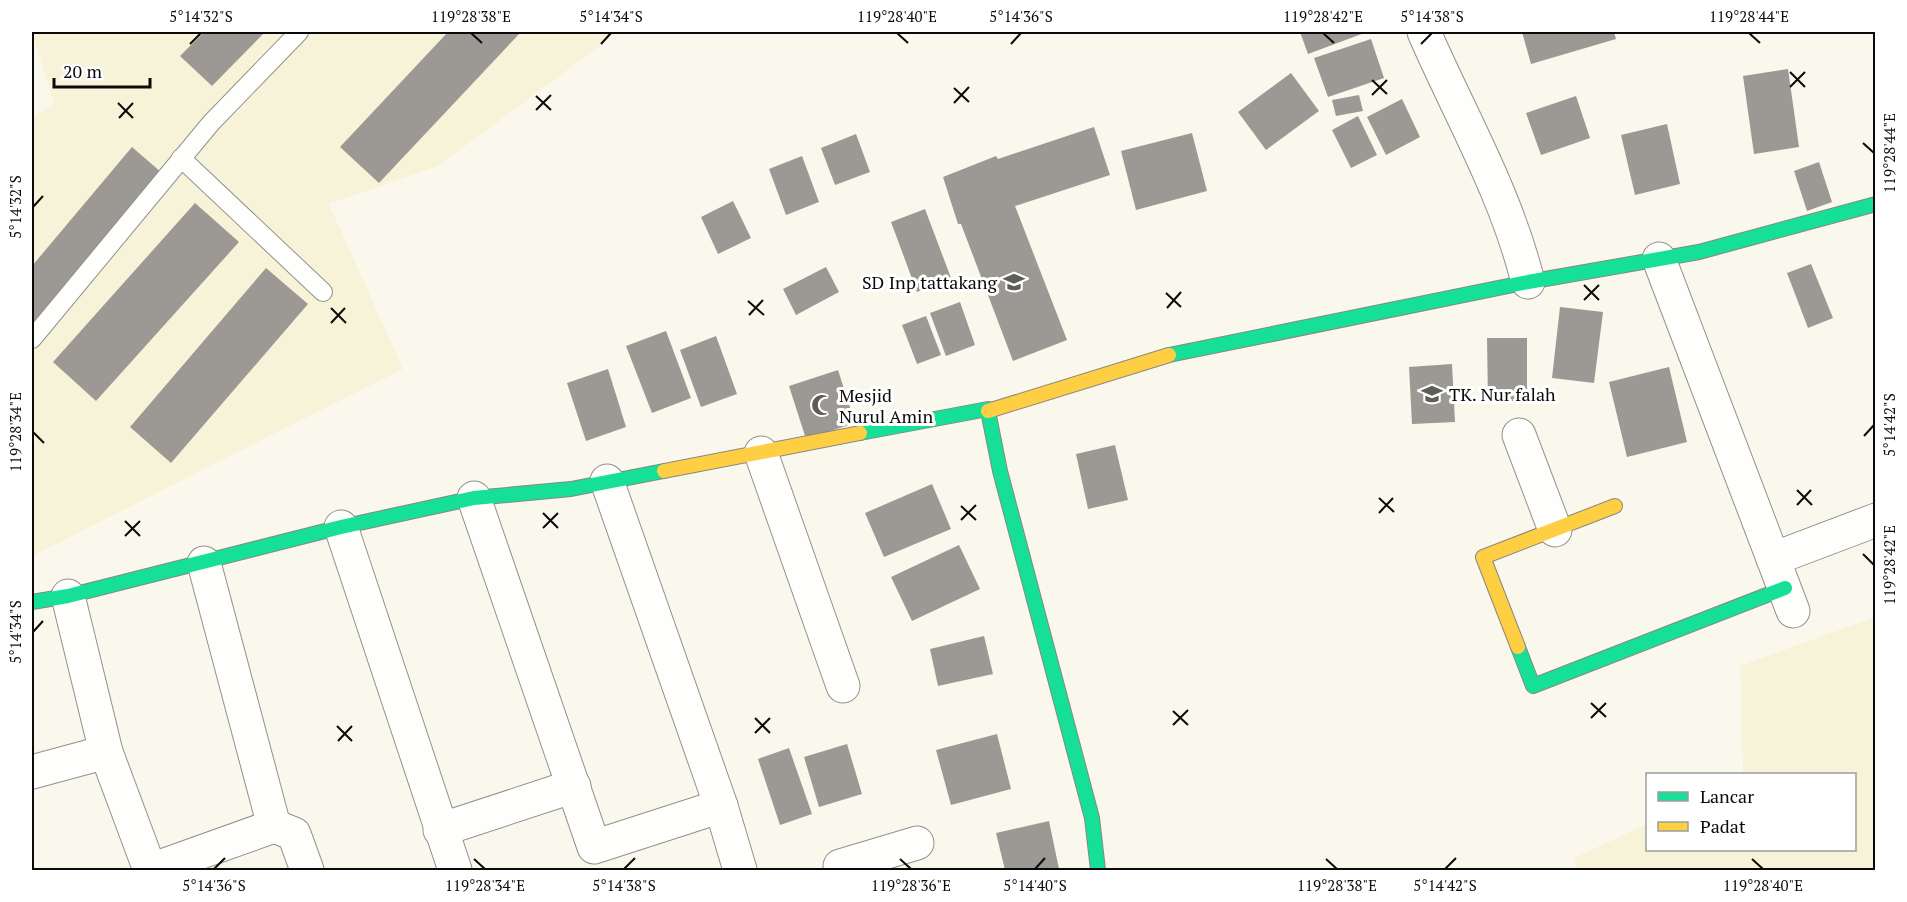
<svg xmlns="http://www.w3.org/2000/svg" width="1907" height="902" font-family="'PT Serif',serif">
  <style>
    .farmland { fill: #f7f3d9 }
    .building { fill: #9c9994 }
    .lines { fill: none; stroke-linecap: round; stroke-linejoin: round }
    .lane-casing { stroke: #92918c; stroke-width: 20 }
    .street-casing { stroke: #92918c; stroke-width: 35 }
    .fast-casing { stroke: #898783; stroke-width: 16 }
    .slow-casing { stroke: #898783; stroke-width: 16 }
    .lane { stroke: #fefefc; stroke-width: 18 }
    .street { stroke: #fefefc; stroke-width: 33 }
    .fast { stroke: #16e098; stroke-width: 14 }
    .slow { stroke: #ffcf43; stroke-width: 14 }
    .ticks { fill: none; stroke: #0a0a0a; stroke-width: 2 }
    .labels { text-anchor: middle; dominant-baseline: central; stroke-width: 6; stroke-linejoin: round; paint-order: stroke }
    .poi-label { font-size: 18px; fill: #0a0a0a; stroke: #fff; text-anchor: start }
    .neatline { fill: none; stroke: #0a0a0a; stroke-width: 2 }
    .ticks-label { font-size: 15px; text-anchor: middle; fill: #0a0a0a }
  </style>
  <rect width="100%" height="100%" fill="#faf7ed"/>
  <g class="farmland">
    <path d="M32,32H618L438,166L329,204L403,369L32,556V118L54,104Z"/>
    <path d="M1875,617V870H1577L1574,858L1647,824L1648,850H1854V774H1743L1740,666Z"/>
  </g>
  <g class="building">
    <path d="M204,32H265L212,86L180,56Z"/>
    <path d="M448,32H521L379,183L340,147Z"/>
    <path d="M1300,32H1367L1308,54Z"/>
    <path d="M1522,32H1614L1616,39L1531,64Z"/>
    <path d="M1371,39L1384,78L1328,97L1314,58Z"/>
    <path d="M1788,69L1799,147L1754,154L1743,76Z"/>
    <path d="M1291,73L1319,111L1266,150L1238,112Z"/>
    <path d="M1359,95L1363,111L1336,116L1332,100Z"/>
    <path d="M1576,96L1590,138L1541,155L1526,113Z"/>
    <path d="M1402,99L1420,137L1386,155L1367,117Z"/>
    <path d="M1358,116L1377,155L1351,168L1332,130Z"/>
    <path d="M1667,124L1680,184L1635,195L1621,135Z"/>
    <path d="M1094,127L1110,175L1015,206L1067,340L1013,361L961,224H958L943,177L996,156L998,159Z"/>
    <path d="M1192,133L1207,191L1136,210L1121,151Z"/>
    <path d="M856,134L870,172L835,185L821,148Z"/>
    <path d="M132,147L162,173L32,327V266Z"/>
    <path d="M802,156L819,202L786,215L769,169Z"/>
    <path d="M1819,162L1832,202L1807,211L1794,171Z"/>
    <path d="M733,201L751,238L718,254L701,217Z"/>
    <path d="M195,203L239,242L96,401L53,362Z"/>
    <path d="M925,209L951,278L917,292L891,222Z"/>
    <path d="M1811,264L1833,318L1808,328L1787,273Z"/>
    <path d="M826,267L839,292L796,315L783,289Z"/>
    <path d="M266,268L308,304L171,463L130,427Z"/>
    <path d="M960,302L975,345L946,356L930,313Z"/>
    <path d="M1560,307L1603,312L1594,383L1552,378Z"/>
    <path d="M926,316L941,355L917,364L902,325Z"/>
    <path d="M666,331L691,398L652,413L626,346Z"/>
    <path d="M716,336L737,394L701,407L680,350Z"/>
    <path d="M1487,338H1527V401H1488Z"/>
    <path d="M1452,364L1455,422L1412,424L1409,367Z"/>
    <path d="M1669,367L1687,442L1627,457L1609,382Z"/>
    <path d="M608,369L626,427L586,441L567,383Z"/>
    <path d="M838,370L855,423L806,439L789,386Z"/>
    <path d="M1115,445L1128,500L1088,509L1076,454Z"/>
    <path d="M932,484L951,529L884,557L865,513Z"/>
    <path d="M959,545L980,589L912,621L891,577Z"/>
    <path d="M984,636L993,674L938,686L930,649Z"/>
    <path d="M997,734L1011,789L951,805L936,750Z"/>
    <path d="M847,744L862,794L819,807L804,757Z"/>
    <path d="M789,748L812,814L780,825L758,759Z"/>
    <path d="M1049,821L1059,869L1005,870L996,833Z"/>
  </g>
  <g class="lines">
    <defs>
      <g id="lane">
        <path d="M181,158L323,292"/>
        <path d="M32,339L211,123L299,32"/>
      </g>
      <g id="street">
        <path d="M1424,32C1460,115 1506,193 1528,282"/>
        <path d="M1659,259L1793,611"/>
        <path d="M1519,435L1555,530"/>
        <path d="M761,453L843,686"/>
        <path d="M607,481L721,806L740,870"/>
        <path d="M474,498L594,847L721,806"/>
        <path d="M341,527L455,870"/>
        <path d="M1773,559L1876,520"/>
        <path d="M204,563L274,826L294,834L307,870"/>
        <path d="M68,596L106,752L150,870"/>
        <path d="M32,772L106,752"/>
        <path d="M440,830L574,786"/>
        <path d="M840,866L917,843"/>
        <path d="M151,870L274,826"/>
      </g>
      <g id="fast">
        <path d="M1169,355L1528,282L1699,252L1876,204"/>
        <path d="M988,411L1000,471L1092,818L1098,870"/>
        <path d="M860,433L988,409"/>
        <path d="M32,602L68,596L341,527L474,498L571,489L664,471"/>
        <path d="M1518,647L1533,686L1785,588"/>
      </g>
      <g id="slow">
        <path d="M988,411L1169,355"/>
        <path d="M664,471L860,433"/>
        <path d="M1518,647L1483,557L1615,506"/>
      </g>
    </defs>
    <use href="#lane" class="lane-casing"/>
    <use href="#street" class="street-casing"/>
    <use href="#fast" class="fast-casing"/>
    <use href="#slow" class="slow-casing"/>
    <use href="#lane" class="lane"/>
    <use href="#street" class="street"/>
    <use href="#fast" class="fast"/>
    <use href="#slow" class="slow"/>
  </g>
  <path class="ticks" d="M471,33L482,43M897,33L908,43M1323,33L1334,43M1749,33L1760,43M190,44L201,33M601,44L611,33M1011,44L1021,33M1421,44L1432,33M1790,72L1805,87M1372,80L1387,94M1790,87L1805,72M954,88L969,102M1372,95L1387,80M536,96L551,110M118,103L133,118M954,103L969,87M536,110L551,95M119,118L133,103M1863,143L1874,153M33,207L43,196M1584,285L1599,300M1166,293L1181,307M1584,300L1599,285M748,301L764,315M331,308L346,323M1167,308L1181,292M749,315L763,300M331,323L345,308M33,432L44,443M1864,436L1874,425M1797,490L1812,505M1379,498L1394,512M1797,505L1811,490M961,506L976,520M543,513L558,528M1379,513L1393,498M961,520L976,505M125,521L140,536M543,528L558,513M125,536L140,521M1863,554L1874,565M33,632L43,621M1591,703L1606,717M1173,711L1188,725M755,718L770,733M1591,718L1606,703M1173,725L1188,710M337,726L352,741M755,733L770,718M338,741L352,726M474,859L485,869M900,859L911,869M1326,859L1337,869M1752,859L1763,869M214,869L225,858M624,869L635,858M1035,869L1045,858M1445,869L1456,858"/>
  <defs>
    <symbol id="school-bare" viewBox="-9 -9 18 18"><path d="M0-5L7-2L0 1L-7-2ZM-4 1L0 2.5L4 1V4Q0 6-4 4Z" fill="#5e5d59" stroke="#fff" stroke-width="2.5" paint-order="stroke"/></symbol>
    <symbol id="mosque-bare" viewBox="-9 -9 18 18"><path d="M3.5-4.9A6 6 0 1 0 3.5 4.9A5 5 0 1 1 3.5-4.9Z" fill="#5e5d59" stroke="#fff" stroke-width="2.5" paint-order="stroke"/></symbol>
  </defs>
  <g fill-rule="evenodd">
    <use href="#school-bare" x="999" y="267" width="30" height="30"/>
    <use href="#school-bare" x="1417" y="379" width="30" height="30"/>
    <use href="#mosque-bare" x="807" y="390" width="30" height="30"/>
  </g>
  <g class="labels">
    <g class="poi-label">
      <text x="997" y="282" text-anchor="end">SD Inp tattakang</text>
      <text x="1449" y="394">TK. Nur falah</text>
      <text x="839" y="395">Mesjid<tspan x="839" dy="21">Nurul Amin</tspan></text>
    </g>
  </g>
  <rect width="1907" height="902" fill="none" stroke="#ffffff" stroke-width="66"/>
  <rect x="1646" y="773" width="210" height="78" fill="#ffffff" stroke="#9d9d9d" stroke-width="1.5"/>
  <rect x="1658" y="792" width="30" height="9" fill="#16e098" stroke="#9d9d9d" stroke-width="1.5"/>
  <text x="1700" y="803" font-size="18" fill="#0a0a0a">Lancar</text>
  <rect x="1658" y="822" width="30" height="9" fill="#ffcf43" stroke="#9d9d9d" stroke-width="1.5"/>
  <text x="1700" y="833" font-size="18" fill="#0a0a0a">Padat</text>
  <path d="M54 78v9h96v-9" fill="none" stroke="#0a0a0a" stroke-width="3"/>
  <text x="63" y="78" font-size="18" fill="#0a0a0a" stroke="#ffffff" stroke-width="4.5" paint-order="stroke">20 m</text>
  <rect x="33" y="33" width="1841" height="836" class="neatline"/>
  <g class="ticks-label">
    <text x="201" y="22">5°14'32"S</text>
    <text x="471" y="22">119°28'38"E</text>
    <text x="611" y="22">5°14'34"S</text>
    <text x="897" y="22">119°28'40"E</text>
    <text x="1021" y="22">5°14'36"S</text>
    <text x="1323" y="22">119°28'42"E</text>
    <text x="1432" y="22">5°14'38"S</text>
    <text x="1749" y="22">119°28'44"E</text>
    <text transform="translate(1890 153) rotate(-90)" y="5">119°28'44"E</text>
    <text transform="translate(16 207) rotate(-90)" y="5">5°14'32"S</text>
    <text transform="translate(1890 425) rotate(-90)" y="5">5°14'42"S</text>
    <text transform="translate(16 432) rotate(-90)" y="5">119°28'34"E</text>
    <text transform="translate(1890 565) rotate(-90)" y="5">119°28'42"E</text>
    <text transform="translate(16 632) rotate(-90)" y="5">5°14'34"S</text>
    <text x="214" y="891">5°14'36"S</text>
    <text x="485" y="891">119°28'34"E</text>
    <text x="624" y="891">5°14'38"S</text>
    <text x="911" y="891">119°28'36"E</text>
    <text x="1035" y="891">5°14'40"S</text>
    <text x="1337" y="891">119°28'38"E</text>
    <text x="1445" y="891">5°14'42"S</text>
    <text x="1763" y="891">119°28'40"E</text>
  </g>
</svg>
